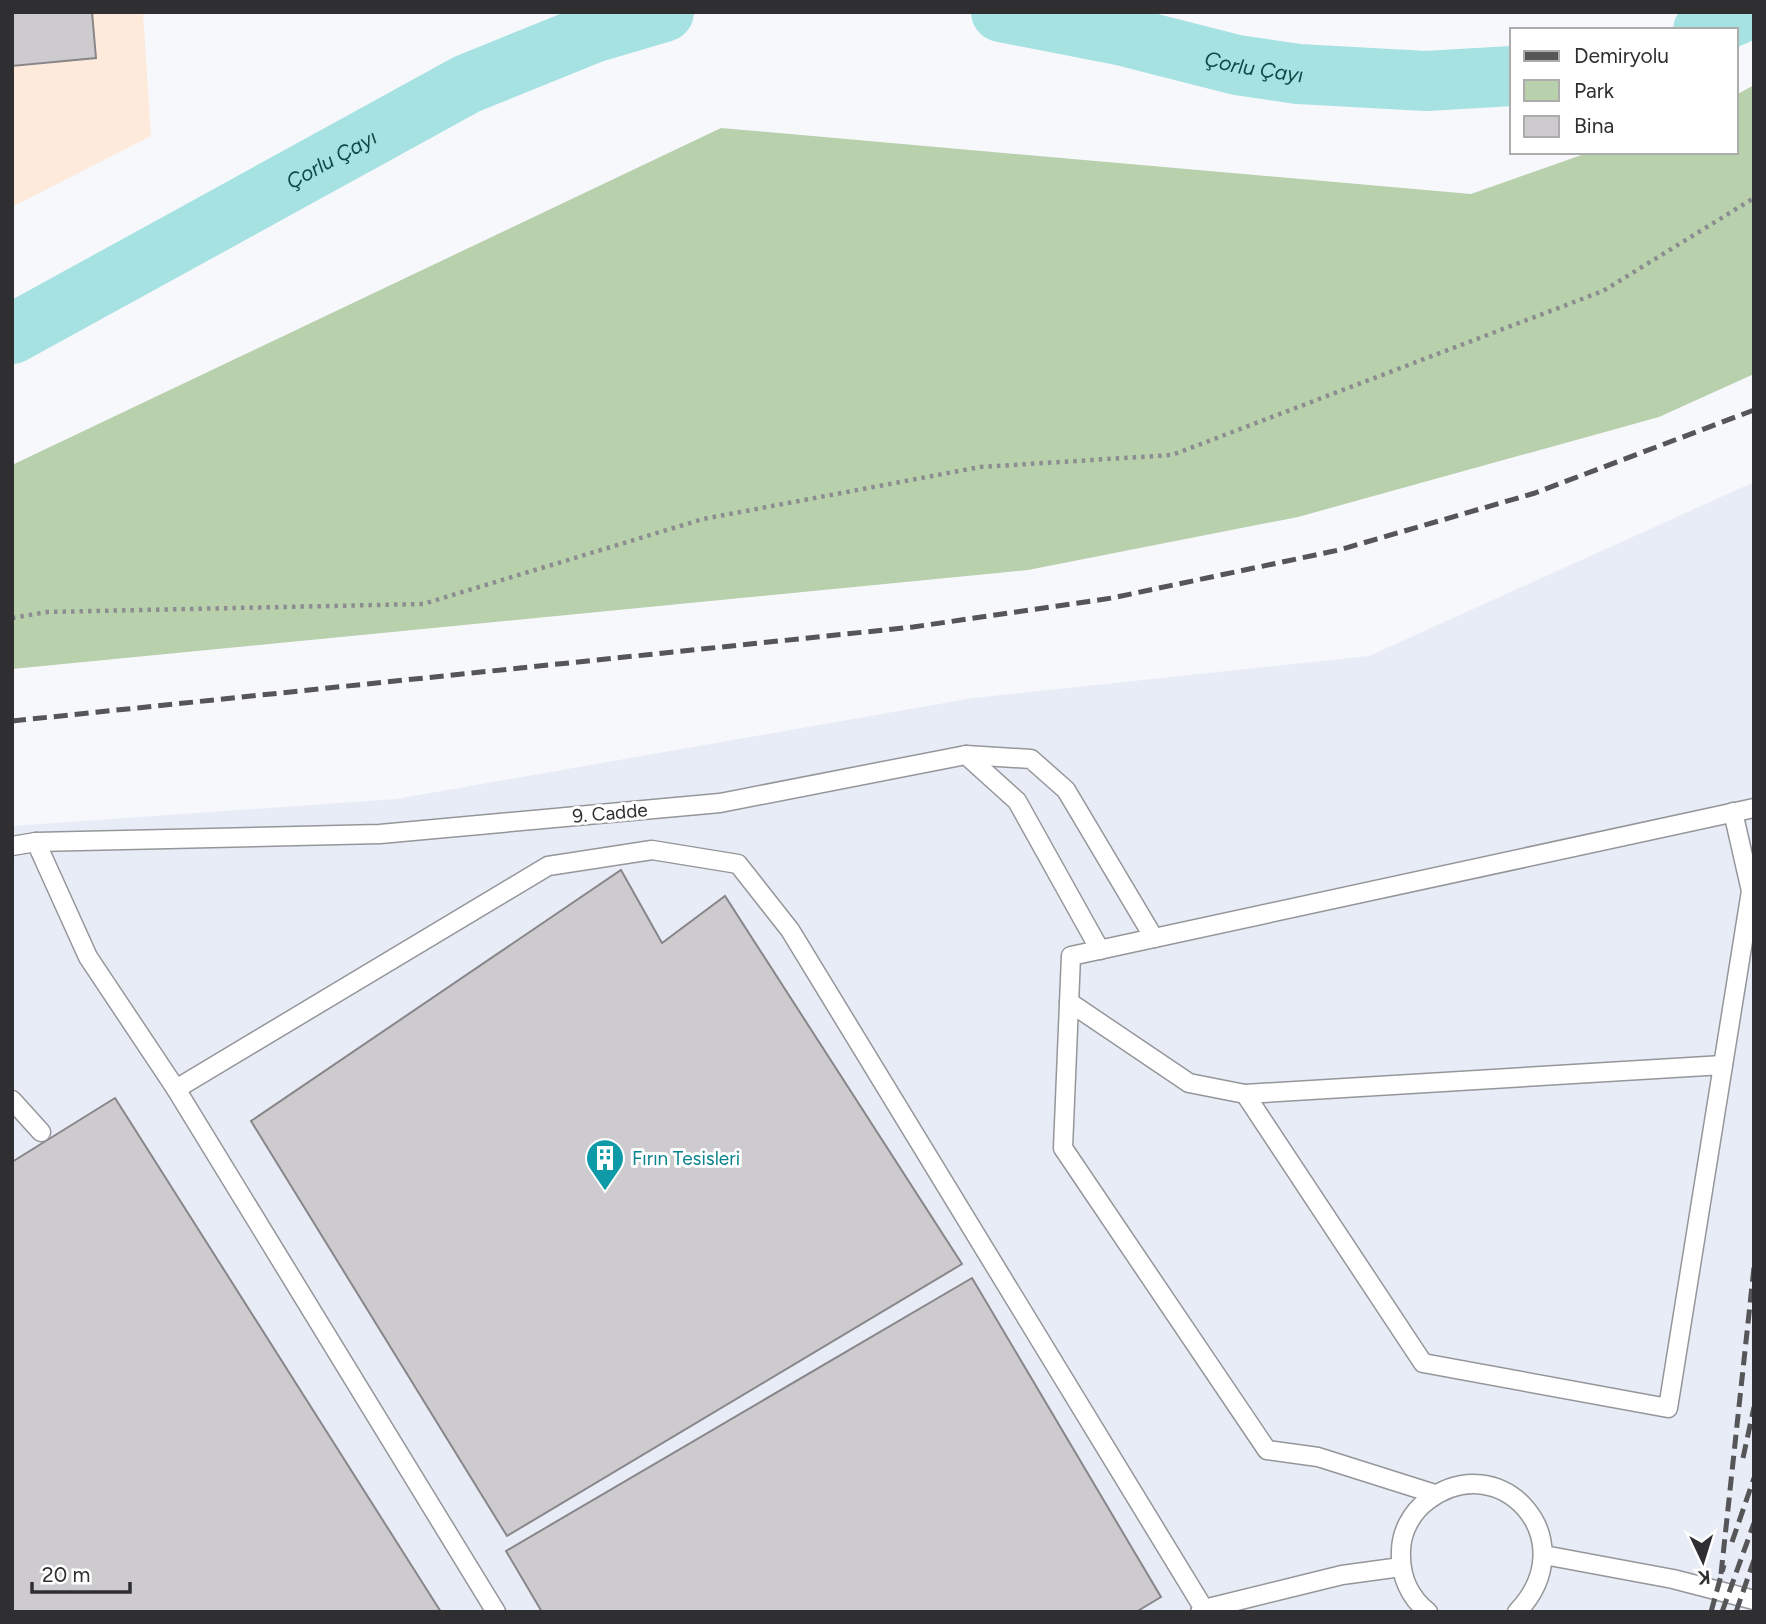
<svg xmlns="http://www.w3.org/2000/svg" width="1766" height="1624" font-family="Figtree,sans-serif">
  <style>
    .commercial { fill: #feeadb }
    .built { fill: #e8ecf7 }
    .green { fill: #b9d0ad }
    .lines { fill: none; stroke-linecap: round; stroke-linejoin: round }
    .river { stroke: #a6e2e2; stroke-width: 60 }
    .building { fill: #cdcbce; stroke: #888689; stroke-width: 2 }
    .service-casing { stroke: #95969a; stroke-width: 21 }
    .path { stroke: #8c8d90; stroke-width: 4.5; stroke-dasharray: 3.5 5; stroke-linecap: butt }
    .service { stroke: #fff; stroke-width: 18 }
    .rail { stroke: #565658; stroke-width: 5; stroke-dasharray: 14 7; stroke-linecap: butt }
    .labels { text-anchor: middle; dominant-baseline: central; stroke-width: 6; stroke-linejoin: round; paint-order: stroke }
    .street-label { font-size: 19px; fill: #2f2f31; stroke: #fff }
    .culture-label { font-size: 19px; fill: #0d838f; stroke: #fff; text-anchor: start }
    .water-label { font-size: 21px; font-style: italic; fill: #114848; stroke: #fff }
  </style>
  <rect width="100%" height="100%" fill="#f7f8fc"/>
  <path class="commercial" d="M12,12H143L151,136L12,207Z"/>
  <path class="built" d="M1754,482V1612H12V826L396,799L973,698L1369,656Z"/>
  <path class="green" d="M1754,85V374L1659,417L1298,517L1028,570L12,669V465L721,128L1471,194L1590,152H1736V95Z"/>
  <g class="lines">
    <g class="river">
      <path id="s1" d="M1001,12L1119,35L1237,65L1298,74L1426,81L1512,76"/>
      <path d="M1703,30L1743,12"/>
      <path id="s2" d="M12,334L467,84L593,33L664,12"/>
    </g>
  </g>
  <g class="building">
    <path d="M12,12H92L96,58L12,66Z"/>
    <path d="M621,870L662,943L725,896L962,1264L507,1536L251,1121Z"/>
    <path d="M115,1098L441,1612H12V1162Z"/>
    <path d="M972,1278L1161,1597L1136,1612H542L506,1551Z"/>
  </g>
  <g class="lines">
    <defs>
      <g id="service">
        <path d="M966,755L1031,759L1066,790L1154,938"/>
        <path d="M36,842L88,957L176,1089L548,866L652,850L738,864L790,930L1204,1609L1200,1612"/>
        <path d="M12,846L36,842L380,834L720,803L966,755L1017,801L1100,950"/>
        <path d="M1069,1002L1189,1083L1245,1094L1423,1363L1668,1408L1751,891L1733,812"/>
        <path d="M176,1089L496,1612"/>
        <path d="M1245,1094L1723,1065"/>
        <path d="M12,1100L41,1132"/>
        <path d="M1435,1494L1318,1457L1267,1450L1063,1148L1071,956L1754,808"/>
        <path d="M1544,1555L1673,1579L1754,1600"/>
        <path d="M1204,1609L1342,1575L1401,1567"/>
        <path d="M1428,1612C1409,1597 1400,1575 1401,1551C1401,1532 1412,1512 1427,1501C1499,1445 1587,1539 1517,1612"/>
      </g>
    </defs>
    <use href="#service" class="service-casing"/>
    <path class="path" d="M12,618L47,612L423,604L703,519L980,467L1172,455L1603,291L1754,198"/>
    <use href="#service" class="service"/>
    <g class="rail">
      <path d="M12,721L913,627L1112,598L1339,550L1535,493L1754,410"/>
      <path d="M1743,1458L1754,1407"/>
      <path d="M1732,1542L1754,1478"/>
      <path d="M1721,1574L1754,1267"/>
      <path d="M1711,1612L1724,1565"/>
      <path d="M1722,1612L1754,1523"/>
      <path d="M1736,1612L1754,1560"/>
    </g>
  </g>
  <defs>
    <symbol id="building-pin" viewBox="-11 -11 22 30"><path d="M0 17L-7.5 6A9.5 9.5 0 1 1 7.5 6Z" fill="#0f9aa8" stroke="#fff"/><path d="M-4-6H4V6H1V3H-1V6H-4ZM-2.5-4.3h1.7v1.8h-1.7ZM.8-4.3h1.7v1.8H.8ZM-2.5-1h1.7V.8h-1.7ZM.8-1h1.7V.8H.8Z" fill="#fff"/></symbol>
  </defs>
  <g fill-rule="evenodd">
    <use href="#building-pin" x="583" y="1136" width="44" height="60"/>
  </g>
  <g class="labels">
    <g class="street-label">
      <text transform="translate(610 813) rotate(-5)">9. Cadde</text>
    </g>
    <g class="culture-label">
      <text x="632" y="1158">Fırın Tesisleri</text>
    </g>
    <g class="water-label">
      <text stroke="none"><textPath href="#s1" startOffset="259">Çorlu Çayı</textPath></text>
      <text stroke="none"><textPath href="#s2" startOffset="364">Çorlu Çayı</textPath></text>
    </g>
  </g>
  <rect width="1766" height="1624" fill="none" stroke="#2f2f31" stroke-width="28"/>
  <rect x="1510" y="28" width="228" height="126" fill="#ffffff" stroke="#acacad" stroke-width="2"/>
  <rect x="1524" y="51" width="35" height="10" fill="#565658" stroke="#acacad" stroke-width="2"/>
  <text x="1574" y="63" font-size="21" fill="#2f2f31">Demiryolu</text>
  <rect x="1524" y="80" width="35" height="21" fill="#b9d0ad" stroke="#acacad" stroke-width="2"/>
  <text x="1574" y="98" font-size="21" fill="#2f2f31">Park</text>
  <rect x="1524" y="116" width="35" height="21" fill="#cdcbce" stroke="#acacad" stroke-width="2"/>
  <text x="1574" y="133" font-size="21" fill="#2f2f31">Bina</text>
  <g transform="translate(1703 1561) rotate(176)" stroke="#ffffff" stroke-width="5" paint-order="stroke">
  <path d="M0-5L12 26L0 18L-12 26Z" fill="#2f2f31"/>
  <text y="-10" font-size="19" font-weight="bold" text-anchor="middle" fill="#2f2f31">K</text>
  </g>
  <path d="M32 1582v10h98v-10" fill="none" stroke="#2f2f31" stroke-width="3.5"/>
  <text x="42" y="1582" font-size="21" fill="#2f2f31" stroke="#ffffff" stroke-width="5" paint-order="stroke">20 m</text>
</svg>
